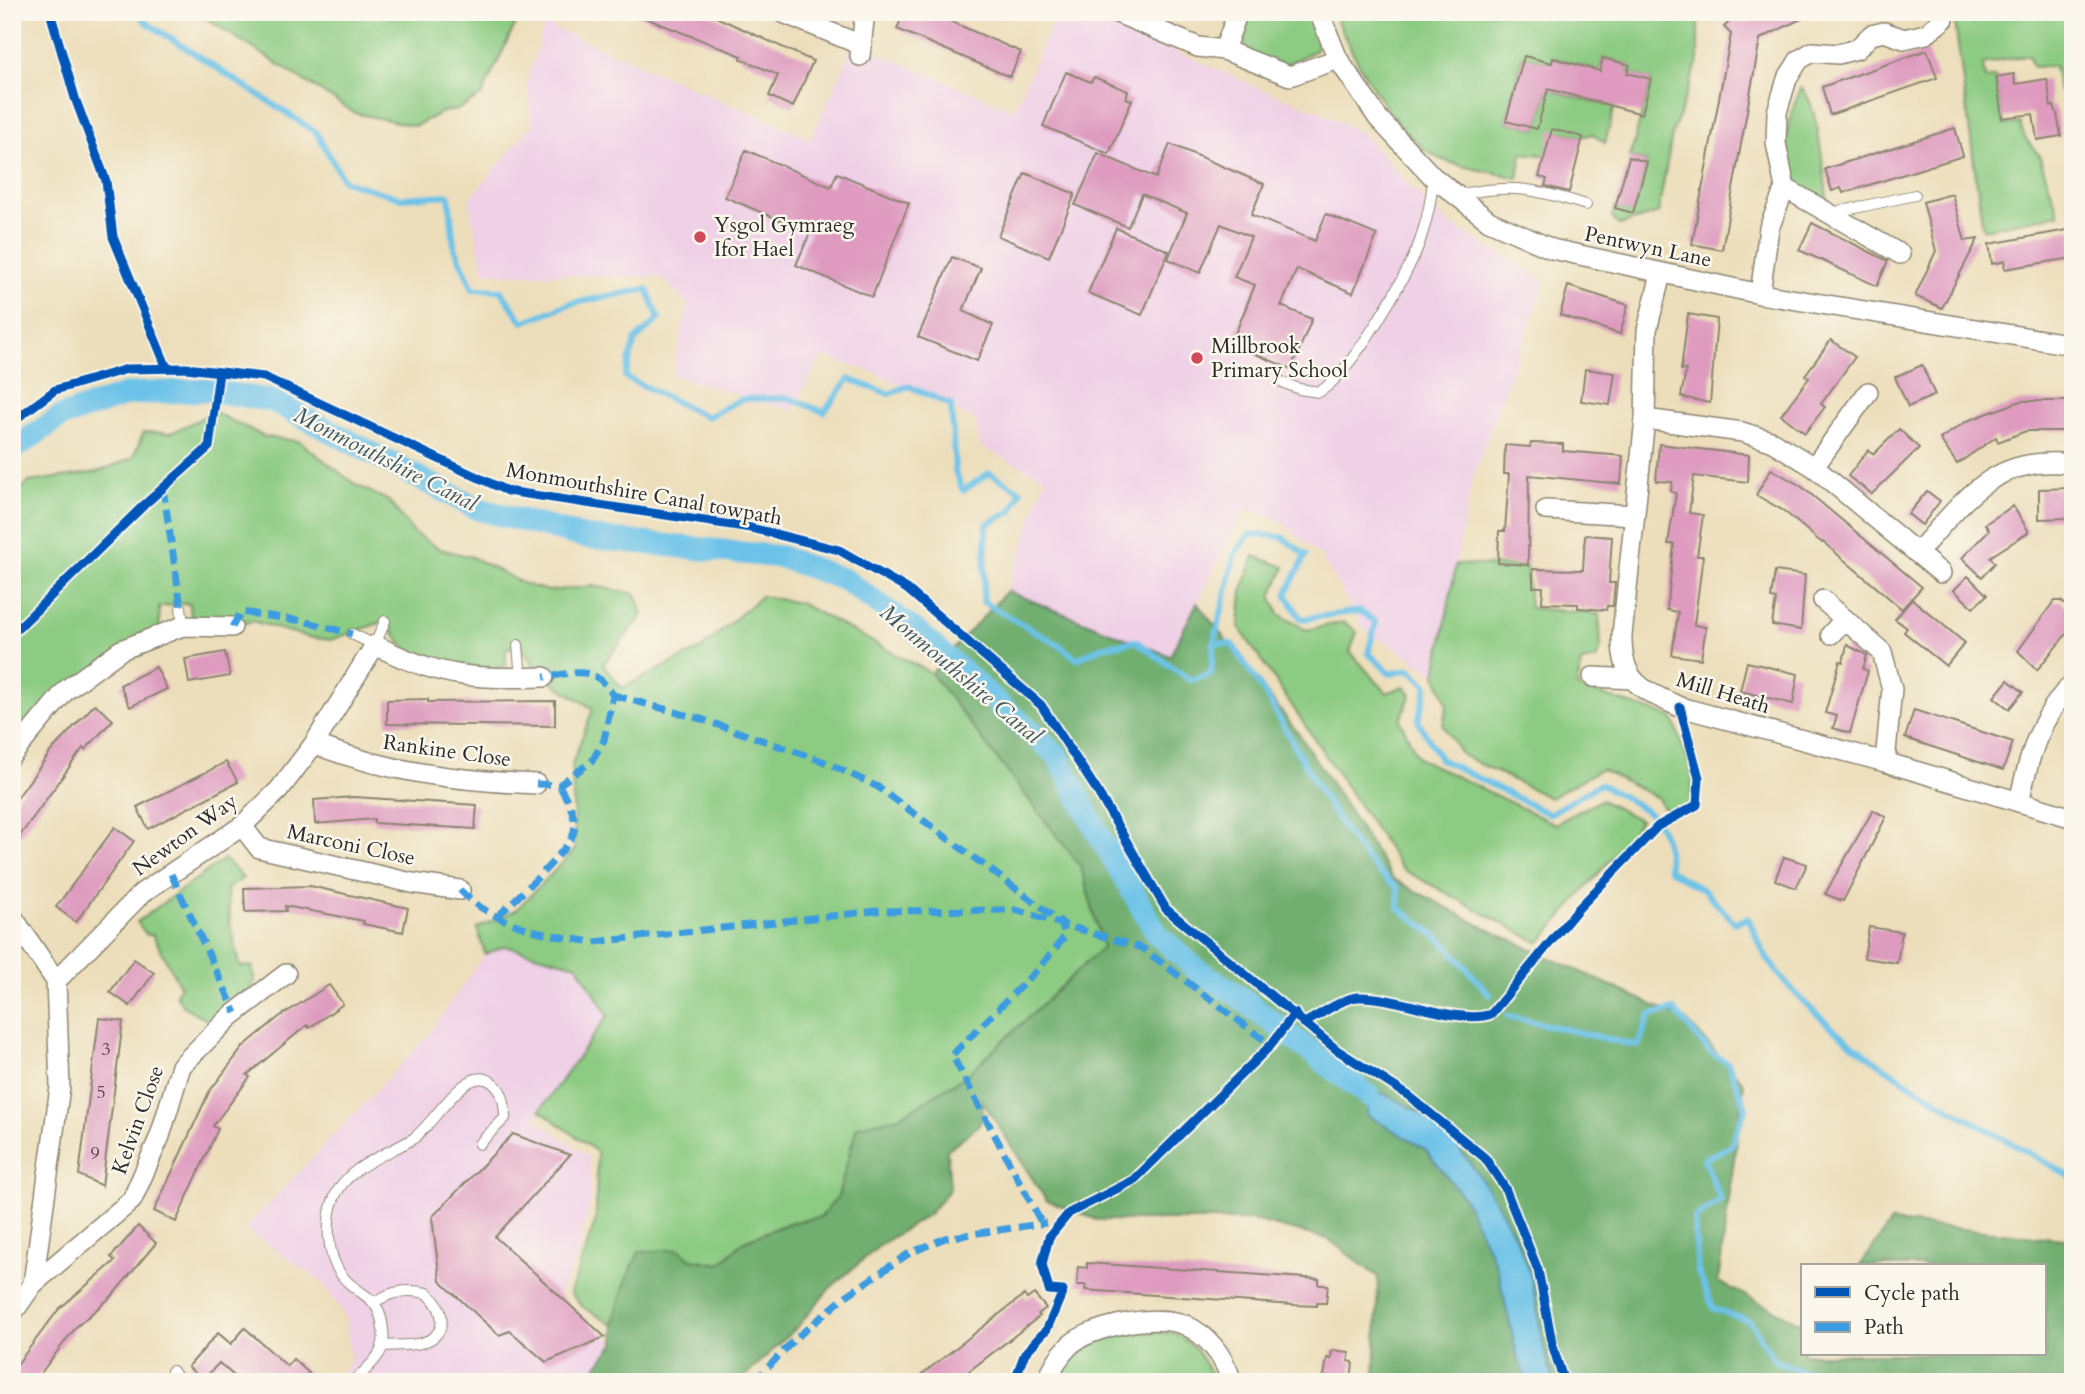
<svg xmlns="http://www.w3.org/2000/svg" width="2085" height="1394" font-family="Cardo,serif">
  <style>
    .built { fill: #efd0e6 }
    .green { fill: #8ccb82; stroke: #5c7b56; stroke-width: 2 }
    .forest { fill: #71af70; stroke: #4e6d4e; stroke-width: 2 }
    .water { fill: #6cc2e8; stroke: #4c768a; stroke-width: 2 }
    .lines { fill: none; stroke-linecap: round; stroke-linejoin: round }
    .stream { stroke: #6cc2e8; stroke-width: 6 }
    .canal { stroke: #6cc2e8; stroke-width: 23 }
    .building { fill: #de9bbf }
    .lane-casing { stroke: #8c8472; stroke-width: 12 }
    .street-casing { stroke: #8c8472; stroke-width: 22 }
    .lane { stroke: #fff; stroke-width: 10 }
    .street { stroke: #fff; stroke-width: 19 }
    .quiet { stroke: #3d9ce1; stroke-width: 7; stroke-dasharray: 14 7; stroke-linecap: butt }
    .cycleway-casing { stroke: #fbf7ec; stroke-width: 13 }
    .cycleway { stroke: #0057b8; stroke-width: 9 }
    .poi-dot { fill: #d1495b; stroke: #fbf7ec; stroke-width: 2.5 }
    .labels { text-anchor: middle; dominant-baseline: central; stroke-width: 5; stroke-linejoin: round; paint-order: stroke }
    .number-label { font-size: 18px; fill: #584750 }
    .poi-label { font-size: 21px; fill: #2b2b2b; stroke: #fbf7ec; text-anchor: start }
    .street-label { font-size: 21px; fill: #2b2b2b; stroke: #fbf7ec }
    .water-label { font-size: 23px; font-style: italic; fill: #3e5864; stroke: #fbf7ec }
  </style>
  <rect width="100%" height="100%" fill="#fbf7ec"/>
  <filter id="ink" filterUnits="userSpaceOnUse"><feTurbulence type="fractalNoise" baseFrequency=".0143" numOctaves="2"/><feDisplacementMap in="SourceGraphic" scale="14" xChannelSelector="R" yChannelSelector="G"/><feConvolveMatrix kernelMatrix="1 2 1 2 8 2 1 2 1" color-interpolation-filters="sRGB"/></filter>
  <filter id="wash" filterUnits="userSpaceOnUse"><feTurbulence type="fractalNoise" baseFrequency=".00686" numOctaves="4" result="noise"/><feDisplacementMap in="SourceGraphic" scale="28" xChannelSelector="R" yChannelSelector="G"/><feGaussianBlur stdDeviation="1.57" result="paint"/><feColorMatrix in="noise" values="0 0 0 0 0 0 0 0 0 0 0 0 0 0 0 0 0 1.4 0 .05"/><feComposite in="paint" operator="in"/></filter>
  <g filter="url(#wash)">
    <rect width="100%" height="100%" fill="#ecdeba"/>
    <g class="built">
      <path d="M1101,18L1254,86L1321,112L1365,135L1408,184L1450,224L1545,282L1471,483L1436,674L1363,628L1322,557L1279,520L1245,508L1170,656L1007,591L1046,478L981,447L975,420L871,371L822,356L792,411L672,375L688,304L661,277L484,273L469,200L532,125L527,81L545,24L811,139L854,43L1014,110L1051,25Z"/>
      <path d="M504,946L577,965L608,1015L535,1119L589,1157L591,1201L574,1266L559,1295L615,1343L584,1382H332L351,1361L345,1316L323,1283L245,1229L426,1038L485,954Z"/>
    </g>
    <g class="green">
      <path d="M196,12H521L482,95L457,110L442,112L415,126L355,113Z"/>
      <path d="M1249,12H1306L1318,38L1316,50L1285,65C1247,52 1237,55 1249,12Z"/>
      <path d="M1333,12H1698V61L1672,135L1658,213L1619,225L1612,218L1615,208L1633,212L1647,162L1630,157L1651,80L1627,73L1629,65L1603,58L1600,71L1554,58L1552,63L1523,56L1506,121L1537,129L1548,89L1605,105L1607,99L1616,102L1605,143L1592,134L1582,137L1559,131L1552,156L1522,153L1518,178C1494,172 1455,167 1435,156C1392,132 1353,56 1333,12Z"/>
      <path d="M2001,12H2073V90L2059,91L2054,66L2033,67L2028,55L1983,64L1985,79L1996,77L2004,125L2020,123L2025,138L2039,155L2059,214L1983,229L1955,23Z"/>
      <path d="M1801,88C1819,102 1824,180 1828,204C1819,199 1808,194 1800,186C1774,163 1789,115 1801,88Z"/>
      <path d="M214,412L265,437L299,441L356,485L389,501L414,533L440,549L472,557L524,584L549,591L593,586L636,594L643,615L603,664L622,688L701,649L761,596L800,603L931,673L1081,867L1103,947L967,1075L899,1117L857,1126L838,1197L821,1217L789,1223L744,1241L720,1264L691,1259L627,1277L613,1325L583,1307L570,1293L596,1220L597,1152L540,1110L608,1015L577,965L505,946L485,954L477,928L516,910L575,850L572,764L593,709L544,677L518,645L506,649V666C482,670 423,664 405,647C398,640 392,629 385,621L331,640L307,637L252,621L232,627L193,626L189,603L159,607L160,635L121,650L12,755V497L29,482L97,472L133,458L144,432L171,433Z"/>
      <path d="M1254,556L1285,567L1271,596L1279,614L1306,630L1344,622L1357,632L1350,652L1387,693L1404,686L1411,694L1400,720L1418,758L1555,824L1601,800L1640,820L1629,838L1539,943L1402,869L1239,627L1242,592Z"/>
      <path d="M1456,564L1526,567L1530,608L1599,614L1601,647L1596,659L1581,662L1577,687L1672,717L1693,773L1690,806L1664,810L1658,798L1601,769L1550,798L1462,755L1443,725L1447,704L1436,674Z"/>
      <path d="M224,859L243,878L227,889L230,923L240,967L252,966L255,981L250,990L214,1024L183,1006L176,995L180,986L153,935H147L137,922Z"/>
      <path d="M1129,1333H1175L1195,1348L1216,1382H1059C1073,1346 1096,1342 1129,1333Z"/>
    </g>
    <path class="forest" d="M1007,591L1170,656L1197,603L1301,737L1393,879L1483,927L1686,1020L1744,1083L1718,1282L1803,1324V1354H2045V1266H1860L1891,1222L2073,1240V1382H1375L1378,1277L1328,1239L1253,1220H1097L1046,1200L982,1100L983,1117L979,1125L947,1150L950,1189L929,1214L879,1246L830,1288L797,1327L739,1382H584L615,1343C611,1311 626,1280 639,1252L679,1249L691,1259L720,1264L744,1241L789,1223L821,1217L838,1196L857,1126L899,1117L967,1075L1103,947L1081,867L931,673Z"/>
    <path class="water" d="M1344,1077C1373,1090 1404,1100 1430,1120C1467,1148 1519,1232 1531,1277C1540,1315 1540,1343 1554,1382H1528L1518,1360L1497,1267L1464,1198L1425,1149L1367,1115L1368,1102Z"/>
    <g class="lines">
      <g class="stream">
        <path d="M137,12L147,23L316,132L344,181L401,198L449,195L454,246L473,289L500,290L523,322L569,304L647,289L659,319L635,340L625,377L707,417L742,399L789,398L824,412L849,379L889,394L908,386L951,405L955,471L963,491L989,473L1021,491L1012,511L987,524L983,602L1061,646L1077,659L1102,647L1136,641L1190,680L1211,674L1214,643L1232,644C1247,667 1263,689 1276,712C1304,763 1351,856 1398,888L1399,908L1443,941L1490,995"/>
        <path d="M1214,643L1235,554L1250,534L1282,537L1306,555L1286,594L1301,619L1360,611L1376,622L1368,653L1391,674L1410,669L1427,686L1418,721L1440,759L1549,814L1600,784C1642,808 1669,814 1669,870L1705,891L1735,923L1748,918C1755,932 1760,948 1769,961C1836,1056 1974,1120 2073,1178"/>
        <path d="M1508,1016L1638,1046L1650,1015L1674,1010L1711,1053L1728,1063L1746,1107L1731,1146L1704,1159L1721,1200L1694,1219L1698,1272L1714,1309L1750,1321L1774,1360L1833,1382"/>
      </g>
      <path class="canal" d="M12,450L60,417L128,394L208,390L273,401L478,509L585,537L781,557L845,580L915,630L1057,755L1099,835L1158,935L1196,969L1237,995L1369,1096"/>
    </g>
    <g id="blocks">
      <g class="building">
        <path d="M630,12H705L813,61L793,107L769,96L778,75L741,59L742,56Z"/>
        <path d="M904,12H929L1021,52L1010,77L897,29Z"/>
        <path d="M1739,12H1815L1760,39L1722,250L1692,244L1731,34L1724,27Z"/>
        <path d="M1927,50L1937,78L1830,115L1822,87Z"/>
        <path d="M1524,56L1552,63L1553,58L1600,71L1603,58L1630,65L1627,73L1651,79L1642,114L1548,89L1537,129L1506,121Z"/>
        <path d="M1066,72L1091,82L1094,77L1128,91L1126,98L1132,100L1109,154L1043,126Z"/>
        <path d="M2014,74L2015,84L2047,79L2051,107L2054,106L2057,114L2061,136L2037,140L2033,114L2002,118L1996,77Z"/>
        <path d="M1955,128L1963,156L1843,193L1841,188L1832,191L1825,169Z"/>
        <path d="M1552,129L1583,137L1569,192L1545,186L1547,179L1539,177Z"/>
        <path d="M1170,144L1264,184L1251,215L1315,241L1326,214L1377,235L1353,293L1297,269L1281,306L1312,319L1291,369L1231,344L1255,285L1234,277L1251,237L1221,224L1200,273L1168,259L1187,213L1142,194L1128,227L1075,205L1098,153L1156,178Z"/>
        <path d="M746,150L831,187L837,173L909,203L872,297L796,265L810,233L725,197Z"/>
        <path d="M1629,157L1647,162L1633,213L1615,208Z"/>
        <path d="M1025,173L1075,194L1049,257L998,236Z"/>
        <path d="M1952,194L1965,241L1978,239L1942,308L1915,296L1936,251L1923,202Z"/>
        <path d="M1812,223L1888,261L1877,286L1799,250Z"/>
        <path d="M1116,228L1169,251L1142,315L1088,293Z"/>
        <path d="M2073,229V258L2004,269L2005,261L1992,264L1989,244Z"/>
        <path d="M952,257L981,268L963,311L993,325L977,361L918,337Z"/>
        <path d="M1568,286L1628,305L1620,334L1560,315Z"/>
        <path d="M1688,314L1717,319L1710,403L1681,397L1686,370H1681Z"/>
        <path d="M1831,340L1855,357L1821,404L1825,407L1805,433L1781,415L1809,378L1805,375Z"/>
        <path d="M1922,365L1935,395L1908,407L1895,377Z"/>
        <path d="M1585,369L1615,373L1610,405L1581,401Z"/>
        <path d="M2021,401H2073V431H2026L1998,442L1996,437L1957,464L1940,439L1967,421Z"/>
        <path d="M1899,429L1919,448L1872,494L1848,476L1868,450L1874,454Z"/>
        <path d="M1531,443L1563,444V451L1623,456L1621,484L1529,475L1528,565L1498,563L1499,531H1505L1509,474H1504L1505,445L1530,447Z"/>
        <path d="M1659,444L1749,455L1748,482L1694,476L1689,513L1703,515L1697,556H1703L1694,625L1706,627L1701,659L1672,655L1678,612L1667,610L1674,544H1668L1676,493L1671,492L1672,482L1656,481Z"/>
        <path d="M1771,469L1801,486L1922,587L1902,609L1823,542L1822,543L1784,511L1756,495Z"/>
        <path d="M2073,488V518L2039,519V489Z"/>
        <path d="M1927,491L1940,501L1922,525L1908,514Z"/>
        <path d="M2013,506L2029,532L1990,557L1995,563L1982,577L1962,558L1989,530L1985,524Z"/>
        <path d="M1585,535L1612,537L1609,583H1615L1613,606H1607L1606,610L1578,608V604L1542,603L1543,587H1533V569L1583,570Z"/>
        <path d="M1775,571L1805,575L1801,630L1772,625L1776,599L1771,598Z"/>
        <path d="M1968,576L1987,595L1973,608L1954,590Z"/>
        <path d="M1912,599L1965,643L1946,666L1904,632L1907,628L1895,619Z"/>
        <path d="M2054,601H2061L2073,611V626L2037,670L2018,651Z"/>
        <path d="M1847,645L1867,655L1863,669L1868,671L1850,733L1833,728L1837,716L1825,713L1840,661L1843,662Z"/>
        <path d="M225,652L230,676L189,683L185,659Z"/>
        <path d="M1747,662L1798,674L1793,704L1740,691Z"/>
        <path d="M156,667L167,689L130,707L120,685Z"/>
        <path d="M2008,680L2023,692L2009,709L1994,697Z"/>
        <path d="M428,699V702L555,701V726L387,724V700Z"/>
        <path d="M95,704L113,720L85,750L83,748L12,847V805L52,750Z"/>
        <path d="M1914,710L2013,742L2003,770L1905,738Z"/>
        <path d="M226,762L238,782L148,829L137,807Z"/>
        <path d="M354,797L477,805L475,829L374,823V819L315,824L314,800Z"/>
        <path d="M1873,810L1886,817L1843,901L1825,894Z"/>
        <path d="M115,827L134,841L76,922L56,907Z"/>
        <path d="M1784,857L1807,864L1796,888L1775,880Z"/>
        <path d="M310,886L408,908L403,932L363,924L364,921L285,906L286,911L245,912L244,888Z"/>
        <path d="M1869,927L1902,932L1897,963L1864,958Z"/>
        <path d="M134,959L154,973L130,1006L110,992Z"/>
        <path d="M329,985L343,1004L309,1028L307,1025L247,1075L250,1077L213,1126L218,1129L176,1222L154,1211L209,1092L244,1046L279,1017Z"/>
        <path d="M99,1018L123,1021L102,1186L79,1175Z"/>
        <path d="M513,1134L570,1155L495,1237L605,1337L546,1362L510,1331L499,1335L440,1281L432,1217Z"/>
        <path d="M138,1226L156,1243L112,1296L76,1327L34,1382H12V1371L59,1309L115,1261L111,1257Z"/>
        <path d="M1087,1263L1319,1279V1285H1328L1326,1303H1317V1306L1294,1305L1085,1290L1086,1285H1077L1078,1267L1087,1268Z"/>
        <path d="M1034,1294L1046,1308L1038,1314L1040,1316L955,1382H912L1024,1295L1027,1299Z"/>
        <path d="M245,1328L287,1366L293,1359L309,1373L303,1380L305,1382H241L219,1363L203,1380L188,1367L218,1333L231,1344Z"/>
        <path d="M1332,1350L1350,1352L1348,1361L1353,1362L1351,1382H1323L1327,1358L1331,1359Z"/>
      </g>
    </g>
  </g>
  <g filter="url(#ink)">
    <use href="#blocks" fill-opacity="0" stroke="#8c8472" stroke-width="2"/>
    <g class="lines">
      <defs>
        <g id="lane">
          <path d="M1458,195C1511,183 1536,189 1586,205"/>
          <path d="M1832,213L1915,195"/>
          <path d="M1282,382L1299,389L1319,392C1349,376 1409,274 1420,241C1427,220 1432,198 1433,177"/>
          <path d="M181,607L183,626"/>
          <path d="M352,634L375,645L385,621"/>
          <path d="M518,645L521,678"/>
          <path d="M376,1301C394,1291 406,1289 427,1293C445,1309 450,1335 421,1343C409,1346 395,1345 382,1346"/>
          <path d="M172,1371L182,1382"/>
          <path d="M354,1382C362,1373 373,1364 379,1354C384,1347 384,1337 383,1329C379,1291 357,1298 340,1273C327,1254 326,1222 333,1201C344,1168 383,1156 411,1140C433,1128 467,1058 494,1084C504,1092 505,1106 505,1118L479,1144"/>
        </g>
        <g id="street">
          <path d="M781,12L861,45"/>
          <path d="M1115,12L1198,47L1224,50L1290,76L1338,59"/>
          <path d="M1319,12L1338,59L1378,118L1433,177L1489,221L1552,249L1760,294L2073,345"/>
          <path d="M1224,50L1238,12"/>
          <path d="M860,56L865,12"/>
          <path d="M1785,188L1900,254"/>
          <path d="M1661,274L1647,330L1645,419L1622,635C1621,682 1640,689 1680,707L1885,762L2073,818"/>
          <path d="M1760,294L1769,228L1785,188L1776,143L1777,112L1787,79L1799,60L1812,52L1838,54L1857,49L1871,35L1884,32L1904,39L1926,34L1944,19"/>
          <path d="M1645,419L1742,432L1771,441L1814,467L1941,573"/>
          <path d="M1814,467L1868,392"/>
          <path d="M1546,510L1634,515"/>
          <path d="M1917,553C1965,500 1993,454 2073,464"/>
          <path d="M1823,600L1882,652L1892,689L1885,762"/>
          <path d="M1831,634L1845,619"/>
          <path d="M1593,677L1633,679"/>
          <path d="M314,744C386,772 459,781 536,784"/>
          <path d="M12,755L66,690L121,650L183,626L232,627"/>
          <path d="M2019,802C2029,757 2039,717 2073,683"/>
          <path d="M242,826L259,848L412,883L460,890"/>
          <path d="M12,916L56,981L60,1087L33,1284L12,1314"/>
          <path d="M56,981L142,893L242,826L279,790L314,744L375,645C440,678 473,679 544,677"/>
          <path d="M33,1284L132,1200L160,1136L181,1066L230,1017L286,974"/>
          <path d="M1047,1382C1051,1369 1060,1355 1070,1345C1091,1326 1159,1313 1185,1325C1209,1336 1224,1357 1232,1382"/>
        </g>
      </defs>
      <use href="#lane" class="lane-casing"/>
      <use href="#street" class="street-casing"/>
      <use href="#lane" class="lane"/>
      <use href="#street" class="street"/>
      <g class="quiet">
        <path d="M163,488L181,607"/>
        <path d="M232,627L241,612L303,621L352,634"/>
        <path d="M613,695L701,719L825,762L878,787L1061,922L1065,936L1041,966L952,1055L1041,1222"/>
        <path d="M536,784L559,785L592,761L604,740L613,695C594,664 576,673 544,677"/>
        <path d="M171,874L236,1013"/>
        <path d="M460,890C493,925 548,936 594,942L876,911L1015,910L1142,948L1271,1045"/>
        <path d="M498,916C514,900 571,849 574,831C577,814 567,800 559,785"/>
        <path d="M754,1382L795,1339L846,1296L908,1254L945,1238L1046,1223"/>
      </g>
      <defs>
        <g id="cycleway">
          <path d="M50,12L75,98L106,181L113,237L167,368"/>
          <path d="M12,422L55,390L127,369L186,368L264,377L507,491L751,528L839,550L907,589L1041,705L1096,789L1166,909L1337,1050L1409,1096L1485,1158L1505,1188L1538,1270L1553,1347L1564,1382"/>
          <path d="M12,634L144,505L209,447L219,373"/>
          <path d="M1304,1023C1319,1016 1342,998 1358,997C1396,995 1460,1026 1491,1014L1577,910L1658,826L1697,805L1699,778L1680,707"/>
          <path d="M1014,1382L1025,1353L1047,1329L1063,1291L1049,1290L1042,1264L1049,1237L1069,1213L1134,1180L1271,1045L1295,1013"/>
        </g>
      </defs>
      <use href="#cycleway" class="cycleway-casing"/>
      <use href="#cycleway" class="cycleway"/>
    </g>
  </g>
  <g class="poi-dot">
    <circle cx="700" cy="237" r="7"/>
    <circle cx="1197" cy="358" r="7"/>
  </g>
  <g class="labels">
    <g class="number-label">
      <text x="106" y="1049">3</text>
      <text x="101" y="1092">5</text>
      <text x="95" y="1153">9</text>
    </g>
    <g class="poi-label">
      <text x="714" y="225">Ysgol Gymraeg<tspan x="714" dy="24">Ifor Hael</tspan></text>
      <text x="1211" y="346">Millbrook<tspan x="1211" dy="24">Primary School</tspan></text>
    </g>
    <g class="street-label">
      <text transform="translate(1648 247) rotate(12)">Pentwyn Lane</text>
      <text transform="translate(644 494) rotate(10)">Monmouthshire Canal towpath</text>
      <text transform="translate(1723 693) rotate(17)">Mill Heath</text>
      <text transform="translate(447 751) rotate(8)">Rankine Close</text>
      <text transform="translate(185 835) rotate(-36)">Newton Way</text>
      <text transform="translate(351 845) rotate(12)">Marconi Close</text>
      <text transform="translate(138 1120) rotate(-70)">Kelvin Close</text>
    </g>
    <g class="water-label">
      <text transform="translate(386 459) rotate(27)">Monmouthshire Canal</text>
      <text transform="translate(961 674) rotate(40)">Monmouthshire Canal</text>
    </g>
  </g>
  <rect width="2085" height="1394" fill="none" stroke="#fbf7ec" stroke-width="42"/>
  <rect x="1801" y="1264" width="245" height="91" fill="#fbf7ec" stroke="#a8a59f" stroke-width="2"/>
  <rect x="1815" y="1287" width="35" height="10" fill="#0057b8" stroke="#a8a59f" stroke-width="2"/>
  <text x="1864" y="1300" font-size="21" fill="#2b2b2b">Cycle path</text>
  <rect x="1815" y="1322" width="35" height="10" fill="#3d9ce1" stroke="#a8a59f" stroke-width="2"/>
  <text x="1864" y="1334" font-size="21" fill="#2b2b2b">Path</text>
</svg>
